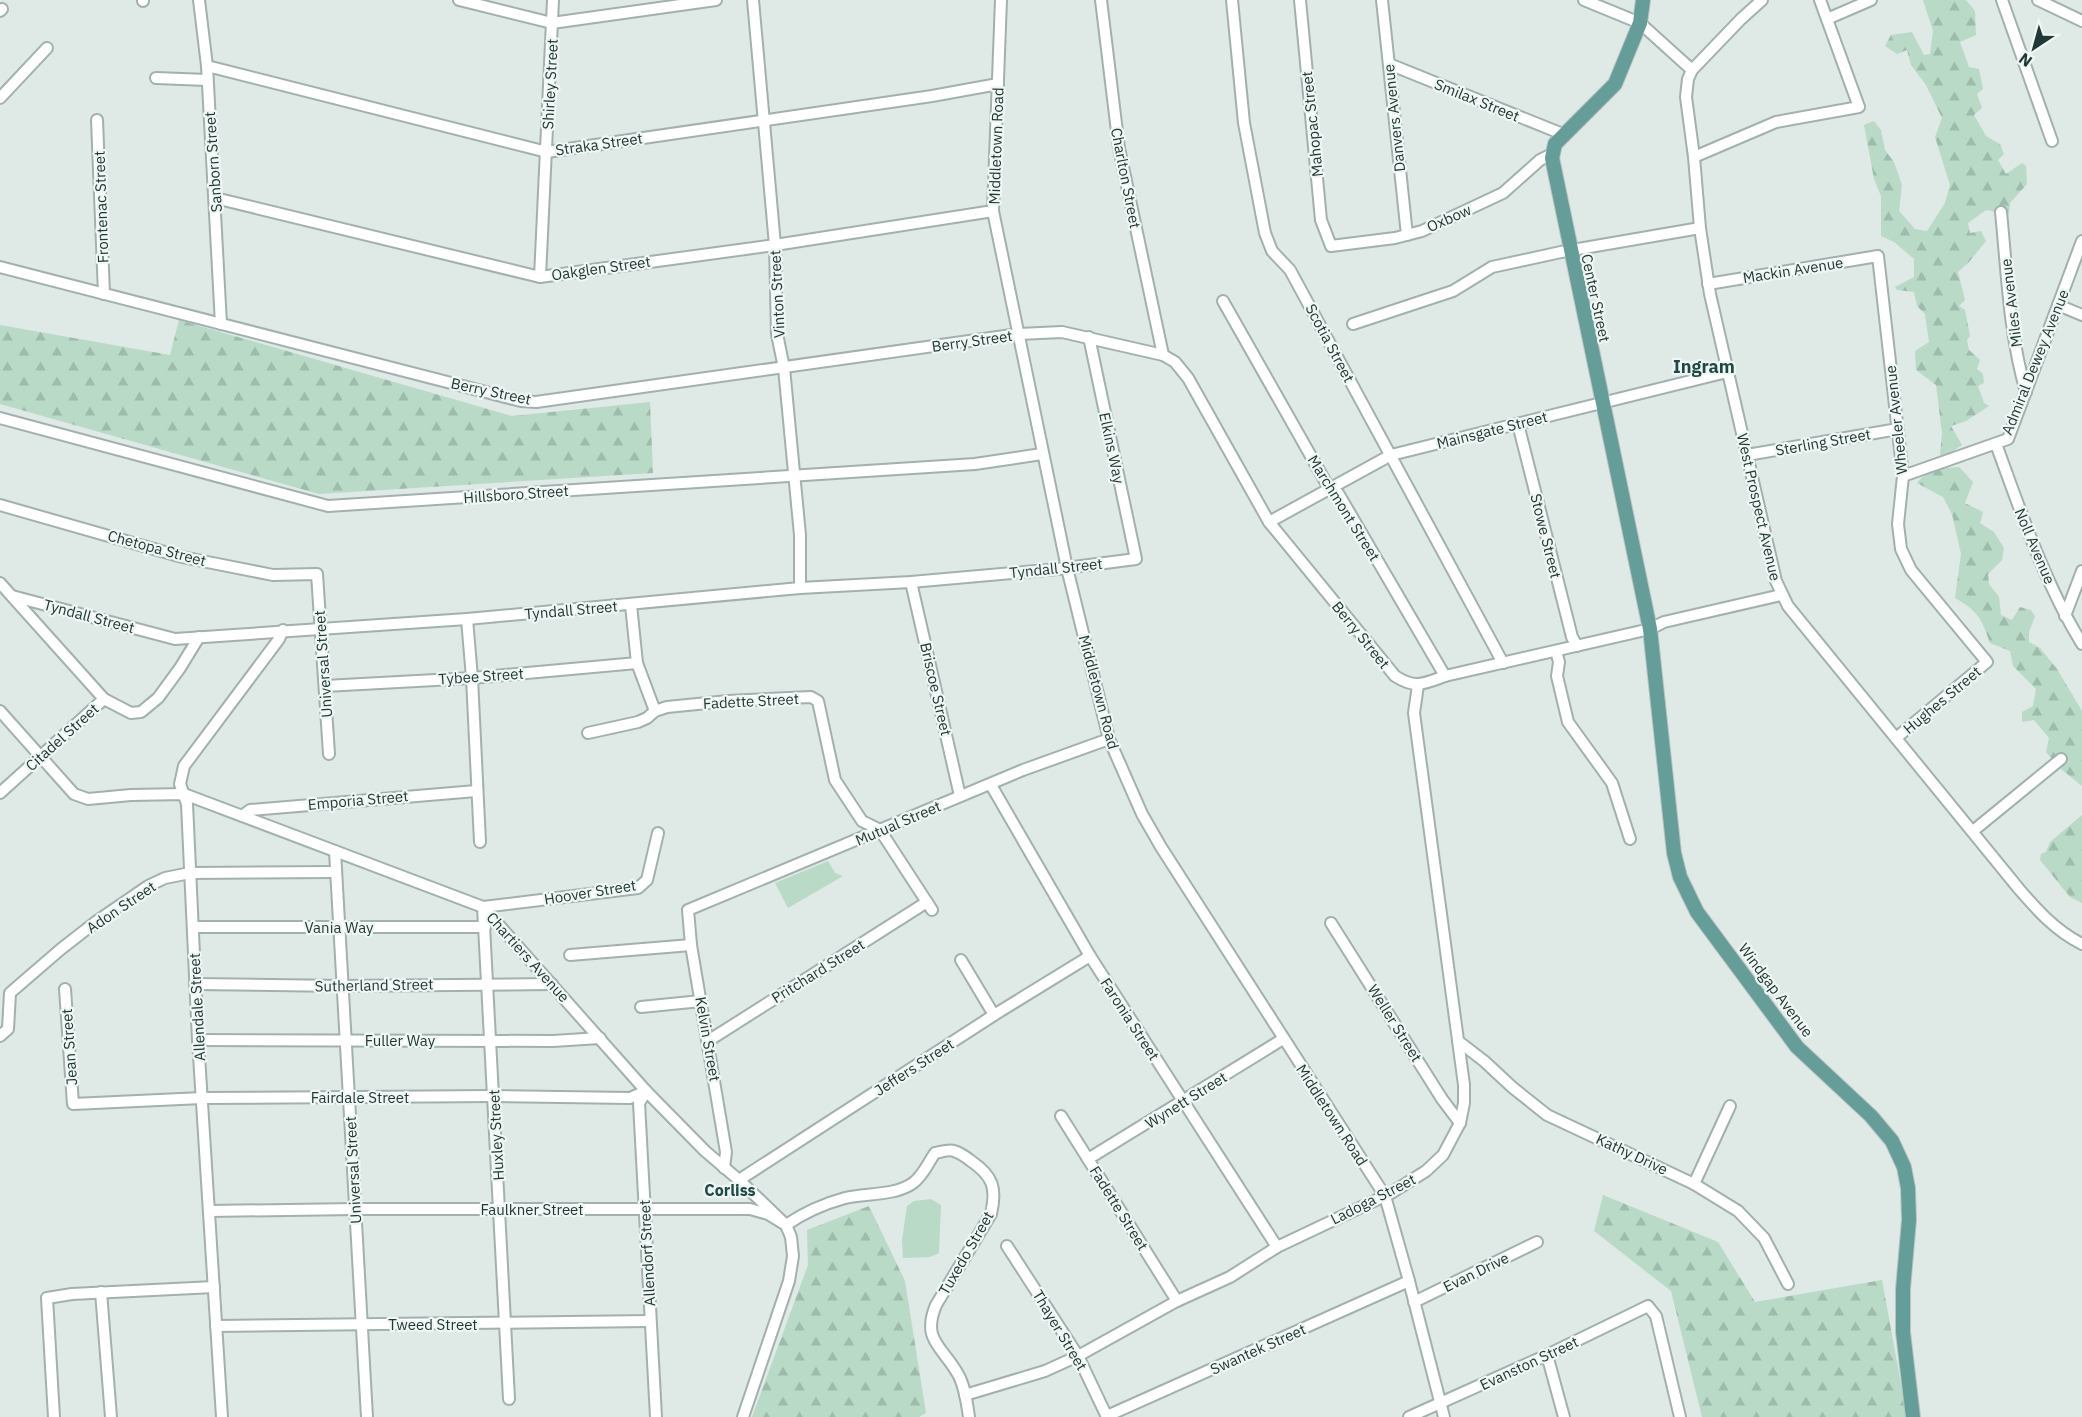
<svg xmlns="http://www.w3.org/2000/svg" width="2082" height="1417" font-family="'IBM Plex Sans',sans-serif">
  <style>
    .forest { fill: url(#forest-firs) }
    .park { fill: #b8dac7 }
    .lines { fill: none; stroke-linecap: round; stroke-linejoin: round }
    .minor-casing { stroke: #a2b1ae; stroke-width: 14 }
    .major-casing { stroke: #bcc4c3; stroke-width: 16 }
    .minor { stroke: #fff; stroke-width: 10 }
    .major { stroke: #659d98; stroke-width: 14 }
    .labels { text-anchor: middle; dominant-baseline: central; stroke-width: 4.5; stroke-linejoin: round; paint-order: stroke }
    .street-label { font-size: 15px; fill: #213936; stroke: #eff6f4 }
    .neighbourhood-label { font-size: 16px; font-weight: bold; fill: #1e4946; stroke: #eff6f4 }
    .quarter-label { font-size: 18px; font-weight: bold; fill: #1e4946; stroke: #eff6f4 }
  </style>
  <defs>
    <pattern id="forest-firs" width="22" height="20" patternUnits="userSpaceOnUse" patternTransform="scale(1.5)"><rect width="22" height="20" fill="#b8dac7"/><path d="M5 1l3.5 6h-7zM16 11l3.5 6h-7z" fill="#9ebcac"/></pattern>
  </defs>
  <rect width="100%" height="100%" fill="#dfe9e6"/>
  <g class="forest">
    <path d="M1923,0H1966L1975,11L1976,35L1960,42L1969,67L1979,69L1983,89L1977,94L1982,108L1974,115L1986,136L2000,144L2004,154L1998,160L2006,174L2022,163L2026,166L2027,184L2010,203L2009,214L1986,210L1968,223L1970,233L1981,231L1986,241L1969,262L1958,272L1965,300L1959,306L1965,310L1970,336L1967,340L1969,350L1980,360L1977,369L1983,374L1984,383L1978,386L1984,403L1989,406L1966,421L1951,426L1962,445L1947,455H1940L1942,433L1936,385L1916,370L1915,351L1929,342L1925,314L1917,306L1914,292L1897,290L1895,287L1914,277V259L1894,242L1881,236V196L1874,179L1864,125L1874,121L1881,130L1885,150L1894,162L1902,185L1899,211L1915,229L1927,231L1945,203L1950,185L1935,137L1942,118L1926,85L1911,65L1907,50L1897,54L1885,46L1891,35L1912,32L1924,55L1930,54L1933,31Z"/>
    <path d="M179,320L512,416L650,402L653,473L319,494L0,404V325L170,355Z"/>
    <path d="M1959,467L1973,482L1965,503L1983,512L1980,523L1994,532L2004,548L2002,560L1988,574L1989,584L1999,597L2001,615L2012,620L2020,607L2031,610L2035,616L2029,632V642L2040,648L2057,669L2082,711V786L2061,769L2046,752L2049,738L2034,720L2022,722V712L2033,706L2036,689L2013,666L2010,651L1990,643C1982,619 1977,610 1955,598L1961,554L1952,514L1943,497L1917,483C1927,470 1943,468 1959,467Z"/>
    <path d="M2082,815V903L2070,897L2040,860L2041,854L2046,852L2050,842Z"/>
    <path d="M1603,1195L1718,1242L1755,1302L1882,1280L1907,1417H1702L1671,1291L1594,1231Z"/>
    <path d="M869,1206L905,1281L926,1413L919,1417H752L808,1265L807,1230Z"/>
  </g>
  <g class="park">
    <path d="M828,861L835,873L843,876L788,908L775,883Z"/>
    <path d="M931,1199L941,1205L939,1253L930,1257L903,1258L902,1240L907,1206L914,1201Z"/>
  </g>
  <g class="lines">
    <defs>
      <g id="minor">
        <path d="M143,0V1"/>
        <path d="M199,0L207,66L221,324"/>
        <path d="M459,0L552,23L716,0"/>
        <path d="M753,0L775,245L777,334L784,368L800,535V588"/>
        <path d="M1001,0L993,211L1067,568L1109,739L1142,814L1161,847L1385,1196L1409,1281L1444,1417"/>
        <path d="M1101,0L1119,148L1163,355"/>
        <path d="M1232,0L1244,123L1265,233L1272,251L1290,270L1503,663"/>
        <path d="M1300,0L1321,220L1331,246L1395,238L1422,231L1503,193L1540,160L1552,154"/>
        <path d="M1382,0L1407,235"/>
        <path d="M1584,0L1640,23L1692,70"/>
        <path d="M1762,0L1741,19L1692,70L1688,79L1686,97L1694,157L1700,228L1710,294L1776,581L1788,606L2019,889C2038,911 2056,931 2082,944"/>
        <path d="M2002,0L2052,141"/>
        <path d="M2038,0L2082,21"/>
        <path d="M0,11L2,9"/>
        <path d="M1827,19L1871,0"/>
        <path d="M1389,64L1565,135"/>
        <path d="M207,66L547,152L932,96L998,84"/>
        <path d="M156,78L207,80"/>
        <path d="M0,98L47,48"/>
        <path d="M97,120L104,294"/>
        <path d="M1694,157L1776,122L1859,107L1820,0"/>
        <path d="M215,198L540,277L775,245L993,211"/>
        <path d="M2001,212C2007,272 2009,334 2026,392"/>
        <path d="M0,267L521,401L536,402L1019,334L1062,332L1163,355L1175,362L1188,378L1269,522L1395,676C1415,689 1423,684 1445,676L1650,629L1664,622L1781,595"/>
        <path d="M540,277L553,0"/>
        <path d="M1708,284L1878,256L1903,476L1898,524L1901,549L1911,570L1987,662L1896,738"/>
        <path d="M1223,301L1329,488L1338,493L1445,676"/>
        <path d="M2058,305L2082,315"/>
        <path d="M1353,324L1453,291L1492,267L1561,252L1700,228"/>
        <path d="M0,418L328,506L975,464L1042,454"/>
        <path d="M1518,424L1572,637L1577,646"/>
        <path d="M1996,444C2021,512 2044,582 2082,644"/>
        <path d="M1747,455L1898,429"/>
        <path d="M1903,476L2008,439L2082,241"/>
        <path d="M0,505L182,557L273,575L317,574L329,754"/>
        <path d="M1269,522L1391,455L1727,372"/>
        <path d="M911,582L960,796"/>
        <path d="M0,583L104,699L131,713L141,712L158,698L180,668L199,637"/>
        <path d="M12,596L175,639L467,619L800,588L911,582L1058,569L1136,559L1089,337"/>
        <path d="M631,605L637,663L655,711"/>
        <path d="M2065,616L2082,571"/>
        <path d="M467,619L472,678L480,842"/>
        <path d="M1556,651L1559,662L1557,676L1568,722L1612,783L1630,839"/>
        <path d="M325,686L472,678L637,663"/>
        <path d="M0,711L74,794L88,799L131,795L184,794L483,907L646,1091L705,1151L739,1180L786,1225L791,1237L793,1256L789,1281L743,1417"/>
        <path d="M588,733L638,722L647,718L655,711L667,707L728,701L811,697L818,701L835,780L862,821L880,830L932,910"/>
        <path d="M991,785L1090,956L1277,1247"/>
        <path d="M0,793L104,699"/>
        <path d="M242,816L250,810L476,791"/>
        <path d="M1973,831L2061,759"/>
        <path d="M335,851L367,1417"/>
        <path d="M483,907L509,1399"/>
        <path d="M483,907L638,888L647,880L658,833"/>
        <path d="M1331,923L1442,1099L1460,1123"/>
        <path d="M193,927H485"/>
        <path d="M570,955L691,945"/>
        <path d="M961,960L994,1015"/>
        <path d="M195,984L342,986L552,984"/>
        <path d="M65,989L73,1104L202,1098L494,1096L630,1098L646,1091"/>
        <path d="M641,1007L701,1001"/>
        <path d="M0,1036L8,1029L10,993L61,949L97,921L148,886L165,878L190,873L336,872"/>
        <path d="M198,1040L553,1041L600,1038"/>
        <path d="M708,1041L927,902"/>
        <path d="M1458,1041L1484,1061L1512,1087L1547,1115L1694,1184L1738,1211L1764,1238L1788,1284"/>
        <path d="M646,1092L639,1103L656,1417"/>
        <path d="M1061,1116L1177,1301"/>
        <path d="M1088,1159L1283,1039"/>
        <path d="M724,1168L726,1152L691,945L688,910L1023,770L1109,739"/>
        <path d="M739,1180L994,1015L1090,956"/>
        <path d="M1694,1184L1730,1106"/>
        <path d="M209,1211L356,1209H750L768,1214L786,1225C805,1212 823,1204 845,1198C866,1193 895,1196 913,1183C923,1176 928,1163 935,1153C941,1152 949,1149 954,1151C960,1153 966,1157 971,1161C993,1176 997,1188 991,1214L936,1305C921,1341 943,1346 959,1376C965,1388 967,1403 969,1417"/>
        <path d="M1007,1246L1078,1356L1107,1417"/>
        <path d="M101,1292L111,1417"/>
        <path d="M1414,1302L1537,1242"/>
        <path d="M216,1326L650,1321"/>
        <path d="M1547,1355L1564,1417"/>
        <path d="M965,1395L1045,1371L1078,1356L1177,1301L1230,1277L1277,1247L1391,1193L1426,1171L1443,1155L1460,1123L1464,1103V1085L1414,713L1418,685"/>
        <path d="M1107,1416L1409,1281"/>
        <path d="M54,1417L47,1298L72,1294L214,1287"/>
        <path d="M222,1417L198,1040L187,804L180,784L184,766L279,639L283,630"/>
        <path d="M1409,1417L1547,1355L1648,1306L1656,1316L1680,1417"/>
      </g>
      <path id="major" d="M1643,0L1640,23L1615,84L1555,144L1552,158L1650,629L1674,853L1680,877L1697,912L1797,1047L1871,1116L1892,1141L1904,1167L1908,1188L1909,1220L1903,1289V1332L1913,1417"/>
    </defs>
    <use href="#minor" class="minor-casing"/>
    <use href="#major" class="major-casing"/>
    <use href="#minor" class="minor"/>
    <use href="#major" class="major"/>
  </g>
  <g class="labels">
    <g class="street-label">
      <text transform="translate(550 84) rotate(-87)">Shirley Street</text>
      <text transform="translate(1477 100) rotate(22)">Smilax Street</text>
      <text transform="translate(1394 118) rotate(-96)">Danvers Avenue</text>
      <text transform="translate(1312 124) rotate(-96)">Mahopac Street</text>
      <text transform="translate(599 144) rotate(-8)">Straka Street</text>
      <text transform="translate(996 146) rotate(-88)">Middletown Road</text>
      <text transform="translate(213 162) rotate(-94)">Sanborn Street</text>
      <text transform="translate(1126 178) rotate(79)">Charlton Street</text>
      <text transform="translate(101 207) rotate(-92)">Frontenac Street</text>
      <text transform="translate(1449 218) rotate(-24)">Oxbow</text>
      <text transform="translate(601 268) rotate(-8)">Oakglen Street</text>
      <text transform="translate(1793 270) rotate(-9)">Mackin Avenue</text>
      <text transform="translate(777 294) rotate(-93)">Vinton Street</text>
      <text transform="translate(1596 298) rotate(78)">Center Street</text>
      <text transform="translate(2011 303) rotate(-97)">Miles Avenue</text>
      <text transform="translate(972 341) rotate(-8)">Berry Street</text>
      <text transform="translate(1330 343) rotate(62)">Scotia Street</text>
      <text transform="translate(2035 362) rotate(-68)">Admiral Dewey Avenue</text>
      <text transform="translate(491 391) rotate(12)">Berry Street</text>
      <text transform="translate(1896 420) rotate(-96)">Wheeler Avenue</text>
      <text transform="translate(1492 430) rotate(-14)">Mainsgate Street</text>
      <text transform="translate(1823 442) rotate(-10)">Sterling Street</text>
      <text transform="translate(1112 448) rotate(78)">Elkins Way</text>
      <text transform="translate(516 494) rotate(-4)">Hillsboro Street</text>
      <text transform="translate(1759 507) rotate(77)">West Prospect Avenue</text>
      <text transform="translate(1344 508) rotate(58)">Marchmont Street</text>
      <text transform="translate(1546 536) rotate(76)">Stowe Street</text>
      <text transform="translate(2035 546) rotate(67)">Noll Avenue</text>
      <text transform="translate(157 548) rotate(15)">Chetopa Street</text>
      <text transform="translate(1056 568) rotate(-6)">Tyndall Street</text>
      <text transform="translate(571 610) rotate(-5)">Tyndall Street</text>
      <text transform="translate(89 616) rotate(15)">Tyndall Street</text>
      <text transform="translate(1361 635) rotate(51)">Berry Street</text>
      <text transform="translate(323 664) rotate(-94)">Universal Street</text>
      <text transform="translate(481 676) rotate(-4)">Tybee Street</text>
      <text transform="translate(936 689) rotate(77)">Briscoe Street</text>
      <text transform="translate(1099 692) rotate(75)">Middletown Road</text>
      <text transform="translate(1942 700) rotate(-40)">Hughes Street</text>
      <text transform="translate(751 701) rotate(-3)">Fadette Street</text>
      <text transform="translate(62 737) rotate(-42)">Citadel Street</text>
      <text transform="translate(358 800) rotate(-5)">Emporia Street</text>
      <text transform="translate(898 823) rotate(-23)">Mutual Street</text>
      <text transform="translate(590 892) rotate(-9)">Hoover Street</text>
      <text transform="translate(121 907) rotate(-34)">Adon Street</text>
      <text x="339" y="927">Vania Way</text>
      <text transform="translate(528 957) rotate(48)">Chartiers Avenue</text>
      <text transform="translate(818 971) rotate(-32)">Pritchard Street</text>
      <text transform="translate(374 985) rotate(-1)">Sutherland Street</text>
      <text transform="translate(1776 990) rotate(53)">Windgap Avenue</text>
      <text transform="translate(197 1007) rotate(-93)">Allendale Street</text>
      <text transform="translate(1130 1019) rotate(57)">Faronia Street</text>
      <text transform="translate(1395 1023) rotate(58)">Weller Street</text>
      <text transform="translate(708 1039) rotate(80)">Kelvin Street</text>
      <text x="400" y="1040">Fuller Way</text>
      <text transform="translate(69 1047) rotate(-94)">Jean Street</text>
      <text transform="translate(914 1067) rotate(-33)">Jeffers Street</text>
      <text x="360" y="1097">Fairdale Street</text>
      <text transform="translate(1186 1100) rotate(-32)">Wynett Street</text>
      <text transform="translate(1332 1115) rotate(57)">Middletown Road</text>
      <text transform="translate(496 1135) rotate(-93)">Huxley Street</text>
      <text transform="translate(1632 1154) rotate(25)">Kathy Drive</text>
      <text transform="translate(353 1170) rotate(-93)">Universal Street</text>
      <text transform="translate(1373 1199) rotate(-27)">Ladoga Street</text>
      <text transform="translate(1119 1208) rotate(58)">Fadette Street</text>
      <text x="532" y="1209">Faulkner Street</text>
      <text transform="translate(647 1253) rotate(-93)">Allendorf Street</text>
      <text transform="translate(966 1253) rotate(-60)">Tuxedo Street</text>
      <text transform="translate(1476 1272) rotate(-26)">Evan Drive</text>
      <text x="433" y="1324">Tweed Street</text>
      <text transform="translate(1060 1330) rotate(59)">Thayer Street</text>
      <text transform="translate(1258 1349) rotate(-24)">Swantek Street</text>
      <text transform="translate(1529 1363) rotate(-25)">Evanston Street</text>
    </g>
    <g class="neighbourhood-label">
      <text x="730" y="1190">Corliss</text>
    </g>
    <g class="quarter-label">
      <text x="1704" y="366">Ingram</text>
    </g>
  </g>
  <g transform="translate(2034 48) rotate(216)" stroke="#eff6f4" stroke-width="4.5" paint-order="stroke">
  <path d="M0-4.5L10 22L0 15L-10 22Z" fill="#213936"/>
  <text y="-9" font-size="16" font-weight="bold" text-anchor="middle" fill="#213936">N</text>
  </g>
</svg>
